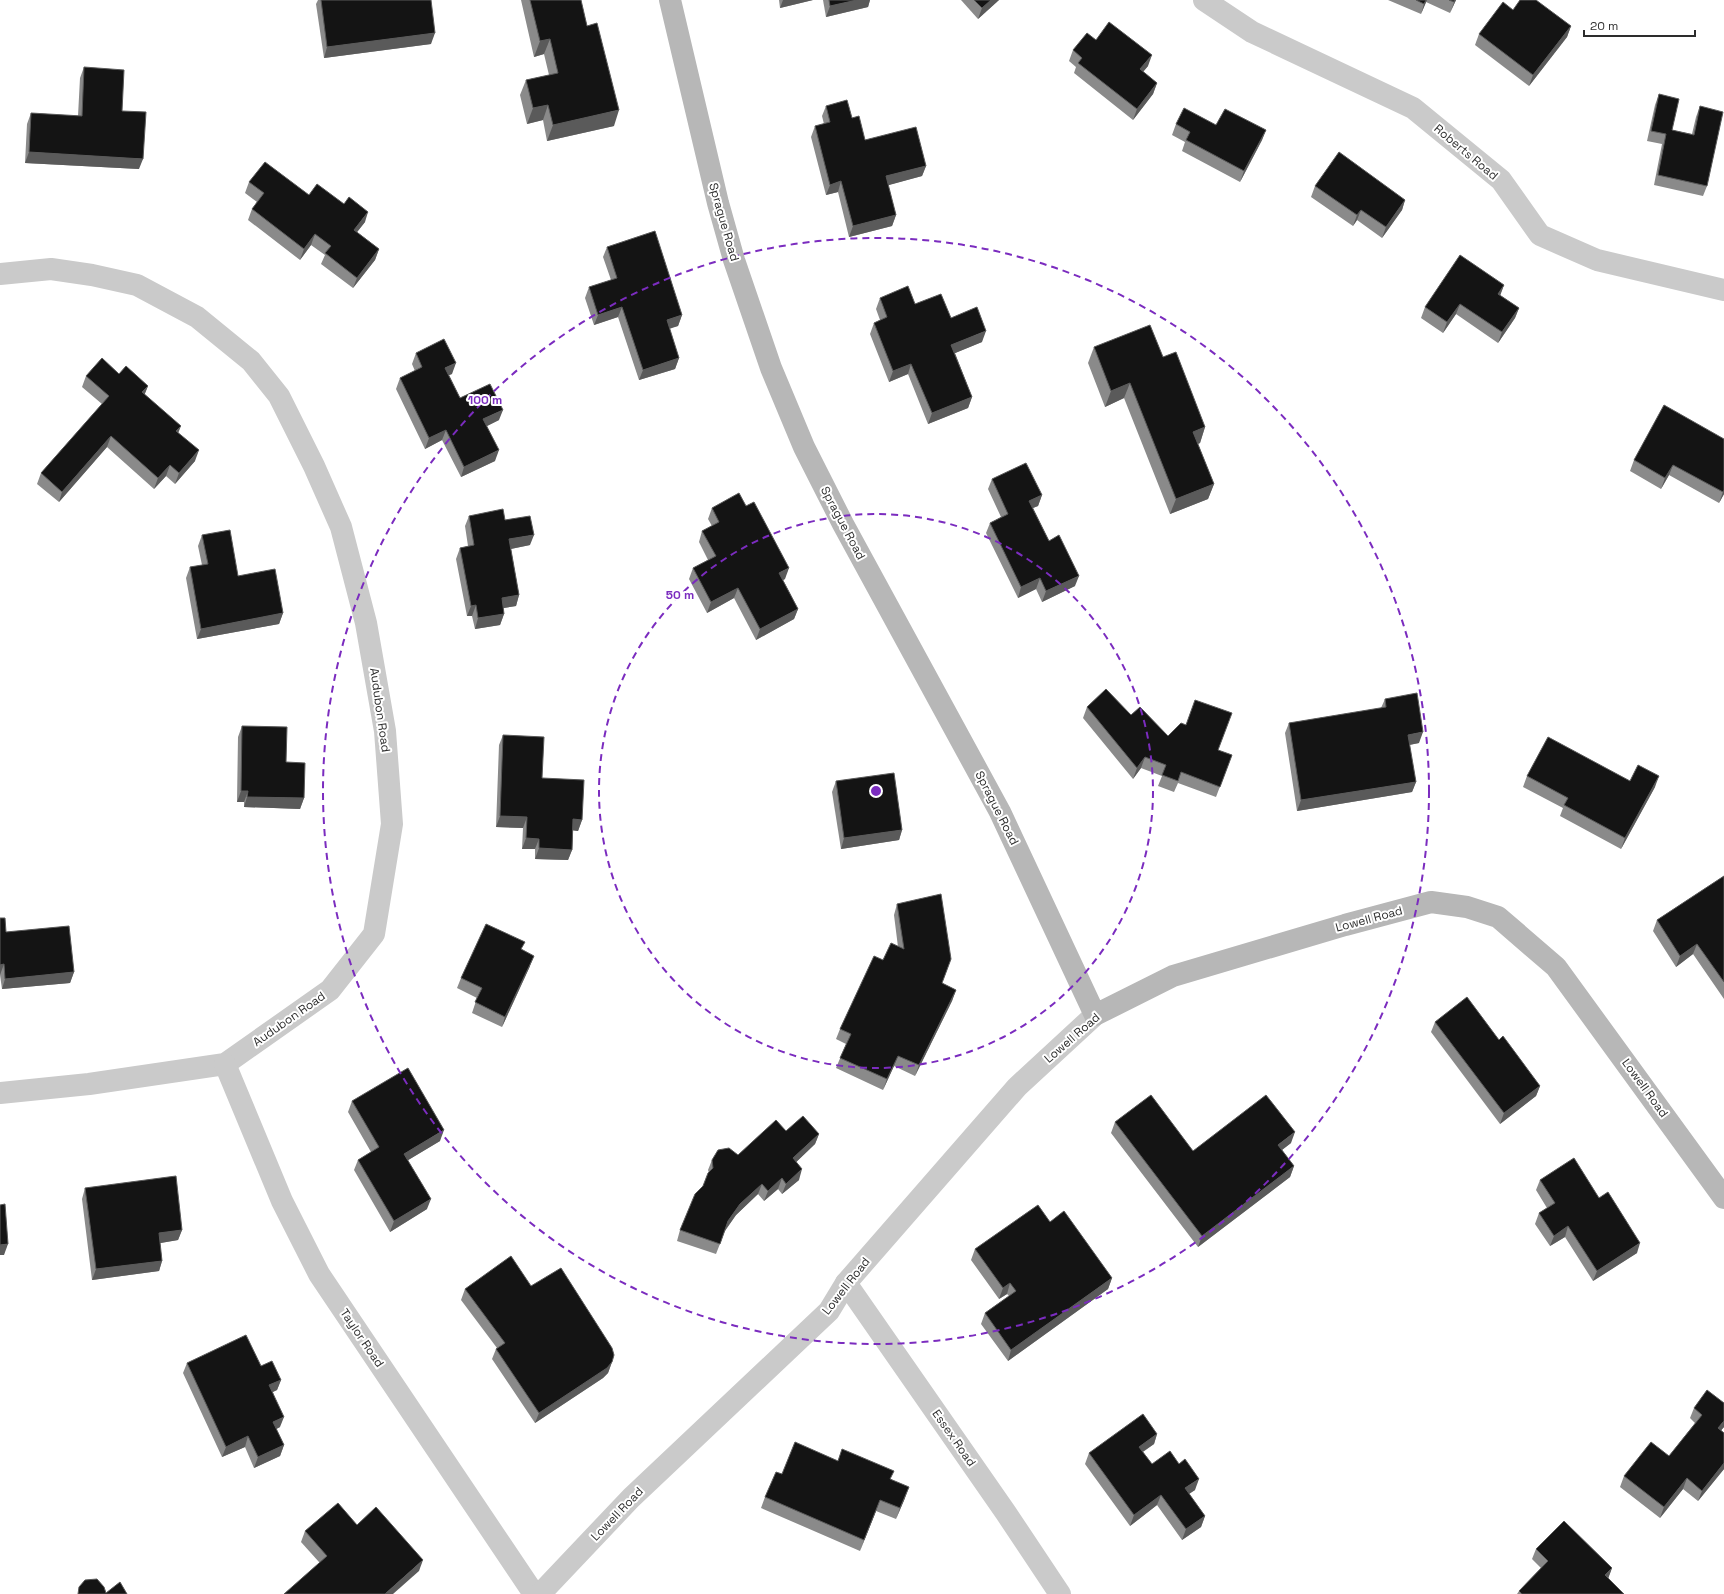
<svg xmlns="http://www.w3.org/2000/svg" width="1724" height="1594" font-family="'Space Grotesk',sans-serif">
  <style>
    .lines { fill: none; stroke-linecap: round; stroke-linejoin: round }
    .street { stroke: #cacaca; stroke-width: 22 }
    .secondary { stroke: #b7b7b7; stroke-width: 22 }
    .wall { fill: #8a8a8a }
    .shaded-wall { fill: #5a5a5a }
    .building { fill: #141414; stroke: #5a5a5a }
    .ring { fill: none; stroke: #7b2cbf; stroke-width: 2; stroke-dasharray: 7 5 }
    .labels { text-anchor: middle; dominant-baseline: central; stroke-width: 4; stroke-linejoin: round; paint-order: stroke }
    .street-label { font-size: 12px; fill: #2d2d2d; stroke: #fff }
    .centre { fill: #7b2cbf; stroke: #fff; stroke-width: 2 }
    .ring-label { font-size: 12px; text-anchor: middle; font-weight: bold; fill: #7b2cbf; stroke: #fff; stroke-width: 4; stroke-linejoin: round; paint-order: stroke }
  </style>
  <rect width="100%" height="100%" fill="#fff"/>
  <g class="lines">
    <g class="street">
      <path d="M1204,0L1252,32L1413,108L1501,180L1540,235L1597,260L1724,290"/>
      <path d="M0,274L51,269L92,275L137,285L197,317L251,361L279,396L314,466L341,527L366,623L385,731L392,824L374,934L330,990L225,1064L89,1084L0,1093"/>
      <path d="M225,1064L282,1201L319,1274L534,1594"/>
      <path d="M846,1283L1006,1513L1060,1594"/>
      <path d="M540,1594L631,1498L829,1311L846,1283L1017,1087L1095,1015"/>
    </g>
    <path class="secondary" d="M670,0L718,203L734,260L771,368L804,447L843,524L1000,812L1095,1015L1173,976L1345,925L1431,902L1467,907L1498,917L1556,967L1724,1198"/>
  </g>
  <g class="wall">
    <path d="M318,0H431V44L324,58L316,4Z"/>
    <path d="M521,0H581L587,26L614,126L547,141L543,120L527,124L520,95L526,80L549,75L544,54L534,57Z"/>
    <path d="M779,0H813L780,8Z"/>
    <path d="M823,0H870L868,7L826,17Z"/>
    <path d="M961,0H999L978,19Z"/>
    <path d="M1388,0H1456L1450,13L1426,2L1421,14Z"/>
    <path d="M1513,10L1571,26L1567,37L1529,86L1475,45L1479,34Z"/>
    <path d="M1096,40L1148,66L1143,72L1157,83L1153,94L1133,120L1074,73L1076,67L1069,61L1073,50Z"/>
    <path d="M84,67L122,111L139,169L25,163L27,124L31,113L78,116L80,78Z"/>
    <path d="M1659,94L1672,130L1692,134L1696,117L1700,106L1707,186L1703,196L1654,185L1662,144L1647,141L1655,105Z"/>
    <path d="M826,106L852,118L865,140L926,166L922,176L888,185L896,215L892,226L849,237L838,192L826,195L811,137L815,126L824,124L822,116Z"/>
    <path d="M1176,124L1216,125L1266,130L1262,140L1240,182L1182,151L1185,142L1172,135Z"/>
    <path d="M249,182L309,195L365,222L357,232L379,249L375,260L353,288L321,264L325,255L311,245L300,260L248,220L252,209L257,202L245,193Z"/>
    <path d="M1315,186L1405,200L1402,210L1382,238L1357,220L1353,226L1311,197Z"/>
    <path d="M607,247L682,315L678,326L669,328L679,358L675,369L639,380L618,317L594,325L585,298L589,287L611,280L603,257Z"/>
    <path d="M1504,285L1500,295L1519,308L1515,318L1498,343L1456,314L1443,333L1421,318L1425,307Z"/>
    <path d="M880,298L915,304L951,318L982,342L955,353L972,397L968,408L928,424L908,374L889,382L870,334L874,323L880,320L876,309Z"/>
    <path d="M1094,347L1163,357L1205,427L1200,443L1198,444L1214,484L1208,499L1170,514L1124,398L1105,407L1088,363Z"/>
    <path d="M416,353L452,374L449,375L460,398L499,420L487,426L495,461L461,477L442,440L425,449L396,389L400,378L415,371L412,364Z"/>
    <path d="M119,374L148,386L144,395L178,433L195,461L175,484L166,476L154,489L107,447L59,502L37,484L41,473L102,404L82,387L86,376Z"/>
    <path d="M1724,439V494L1719,503L1669,475L1661,489L1630,471L1634,460Z"/>
    <path d="M992,479L1042,495L1038,506L1033,508L1049,541L1075,586L1042,602L1036,589L1018,598L986,533L990,523L1001,517L988,489Z"/>
    <path d="M746,506L785,579L783,580L798,609L794,619L756,640L734,598L707,613L689,579L693,568L708,560L699,542L702,531L712,526L708,519L712,508Z"/>
    <path d="M469,516L505,520L530,545L511,549L519,595L516,606L503,608L504,614L500,625L475,629L472,616H467L456,559L460,548L468,546L465,526Z"/>
    <path d="M202,535L238,576L283,613L279,624L197,639L186,578L190,567L202,565L198,546Z"/>
    <path d="M1385,699L1419,743L1409,745L1416,782L1412,792L1297,811L1285,733L1289,723L1381,708Z"/>
    <path d="M1087,707L1131,715L1168,736L1218,750L1232,755L1216,797L1178,783L1174,792L1158,786L1162,776L1141,768L1133,779L1083,718Z"/>
    <path d="M242,726L286,762L304,798L300,809L244,807V802H237L238,737Z"/>
    <path d="M503,735L542,778L582,820L578,831L573,830L572,850L568,860L535,859V849H522L523,828L496,827L499,745Z"/>
    <path d="M1527,776L1630,781L1655,787L1621,849L1560,816L1563,808L1523,787Z"/>
    <path d="M836,781L902,830L899,840L841,849L832,792Z"/>
    <path d="M1724,876V999L1693,954L1676,967L1653,931L1657,920Z"/>
    <path d="M897,904L947,970L942,983L956,990L952,1001L915,1076L894,1066L883,1090L836,1068L846,1044L836,1039L840,1029L883,960L898,947L894,915Z"/>
    <path d="M0,918L6,932L74,972L70,983L2,989L0,975Z"/>
    <path d="M522,950L530,966L502,1027L472,1013L477,998L457,988L461,978Z"/>
    <path d="M1435,1022L1499,1040L1540,1086L1536,1096L1500,1124L1431,1032Z"/>
    <path d="M352,1101L440,1141L408,1160L427,1209L390,1232L354,1170L358,1160L371,1152L348,1112Z"/>
    <path d="M1115,1122L1193,1151L1291,1143L1282,1150L1294,1166L1290,1177L1198,1247L1111,1133Z"/>
    <path d="M786,1131L819,1134L815,1144L796,1162L799,1180L782,1194L778,1189L764,1201L758,1194L736,1215L725,1231L716,1254L677,1241L680,1230L703,1186L709,1173L708,1170L712,1160L738,1155Z"/>
    <path d="M1540,1180L1599,1198L1637,1253L1593,1281L1565,1237L1550,1246L1535,1224L1539,1213L1547,1208L1536,1190Z"/>
    <path d="M85,1188L182,1230L178,1240L160,1243L162,1261L159,1271L92,1280L82,1199Z"/>
    <path d="M1050,1222L1112,1278L1108,1289L1008,1361L981,1324L985,1313L1009,1296L1007,1294L999,1299L971,1260L975,1249Z"/>
    <path d="M531,1286L612,1362L608,1373L603,1378L535,1423L492,1359L496,1349L497,1348L461,1300L465,1289Z"/>
    <path d="M187,1363L261,1366L281,1380L277,1390L273,1392L280,1427L276,1429L284,1445L280,1456L254,1468L245,1447L222,1457L183,1373Z"/>
    <path d="M1694,1408L1724,1427L1721,1430L1724,1433V1469L1698,1501L1683,1489L1660,1518L1620,1487L1624,1476L1669,1456L1695,1423L1690,1418Z"/>
    <path d="M1157,1434L1154,1444L1143,1452L1152,1464L1195,1490L1189,1494L1205,1516L1201,1527L1182,1540L1157,1505L1130,1526L1085,1464L1089,1453Z"/>
    <path d="M838,1461L891,1479L905,1498L896,1519L876,1511L860,1551L761,1508L765,1497L782,1474Z"/>
    <path d="M305,1531L419,1571L319,1562L301,1542Z"/>
    <path d="M1536,1549L1612,1568L1608,1578L1624,1594H1517L1519,1591L1541,1568L1532,1559Z"/>
  </g>
  <g class="shaded-wall">
    <path d="M783,0H813L780,8Z"/>
    <path d="M857,0H870L868,7L826,17L830,6Z"/>
    <path d="M991,0H999L978,19L982,8Z"/>
    <path d="M1426,0H1427L1421,14L1424,4Z"/>
    <path d="M1455,0H1456L1450,13Z"/>
    <path d="M1571,26L1567,37L1529,86L1533,75Z"/>
    <path d="M435,33L431,44L324,58L327,47Z"/>
    <path d="M550,39L544,54L534,57L540,41Z"/>
    <path d="M1152,55L1148,66L1136,80L1140,69Z"/>
    <path d="M1157,83L1153,94L1133,120L1137,109Z"/>
    <path d="M548,105L543,120L527,124L533,108Z"/>
    <path d="M619,110L614,126L547,141L553,125Z"/>
    <path d="M1266,130L1262,140L1240,182L1244,171Z"/>
    <path d="M29,152L143,159L139,169L25,163Z"/>
    <path d="M926,166L922,176L882,187L886,176Z"/>
    <path d="M841,181L838,192L826,195L830,185Z"/>
    <path d="M1405,200L1402,210L1382,238L1386,227Z"/>
    <path d="M1361,210L1357,220L1353,226L1357,215Z"/>
    <path d="M368,212L365,222L350,241L354,230Z"/>
    <path d="M896,215L892,226L849,237L853,226Z"/>
    <path d="M315,234L311,245L300,260L304,249Z"/>
    <path d="M379,249L375,260L353,288L357,278Z"/>
    <path d="M1504,285L1500,296L1498,294Z"/>
    <path d="M1460,304L1456,314L1443,333L1447,322Z"/>
    <path d="M622,307L618,317L594,325L598,315Z"/>
    <path d="M1519,308L1515,318L1498,343L1502,332Z"/>
    <path d="M682,315L678,326L663,331L667,320Z"/>
    <path d="M986,331L982,342L948,356L951,345Z"/>
    <path d="M679,358L675,369L639,380L643,370Z"/>
    <path d="M456,363L452,374L441,378L445,368Z"/>
    <path d="M911,364L908,374L889,382L893,371Z"/>
    <path d="M1130,383L1124,398L1105,407L1111,391Z"/>
    <path d="M148,386L144,396L142,392Z"/>
    <path d="M972,397L968,408L928,424L932,413Z"/>
    <path d="M503,410L499,420L479,430L483,419Z"/>
    <path d="M181,426L177,436L176,431Z"/>
    <path d="M1205,427L1200,443L1188,448L1193,432Z"/>
    <path d="M446,430L442,440L425,449L429,438Z"/>
    <path d="M111,436L107,447L59,502L62,492Z"/>
    <path d="M199,450L195,461L175,484L179,473Z"/>
    <path d="M499,450L495,461L461,477L464,467Z"/>
    <path d="M170,465L166,476L154,489L158,478Z"/>
    <path d="M1673,465L1669,475L1661,489L1665,478Z"/>
    <path d="M1214,484L1208,499L1170,514L1176,499Z"/>
    <path d="M1724,490V494L1719,503L1723,492Z"/>
    <path d="M1042,495L1038,506L1025,511L1029,501Z"/>
    <path d="M534,535L530,545L505,550L509,539Z"/>
    <path d="M789,568L785,579L775,584L779,573Z"/>
    <path d="M1079,576L1075,586L1042,602L1046,591Z"/>
    <path d="M1040,578L1036,589L1018,598L1021,587Z"/>
    <path d="M738,588L734,598L707,613L711,602Z"/>
    <path d="M519,595L516,606L498,609L502,598Z"/>
    <path d="M476,605L472,616H467L471,606Z"/>
    <path d="M798,609L794,619L756,640L760,629Z"/>
    <path d="M283,613L279,624L197,639L201,629Z"/>
    <path d="M504,614L500,625L475,629L478,618Z"/>
    <path d="M1423,732L1419,743L1404,746L1408,735Z"/>
    <path d="M1145,757L1141,768L1133,779L1137,768Z"/>
    <path d="M1659,776L1655,787L1621,849L1625,838Z"/>
    <path d="M1416,782L1412,792L1297,811L1301,800Z"/>
    <path d="M241,791H248L244,802H237Z"/>
    <path d="M247,797L304,798L300,809L244,807Z"/>
    <path d="M500,816L527,817L523,828L496,827Z"/>
    <path d="M573,819L582,820L578,831L569,830Z"/>
    <path d="M902,830L899,840L841,849L844,838Z"/>
    <path d="M526,838L539,839L535,849H522Z"/>
    <path d="M539,848L572,850L568,860L535,859Z"/>
    <path d="M1697,944L1693,954L1676,967L1680,956Z"/>
    <path d="M534,956L530,966L502,1027L505,1017Z"/>
    <path d="M4,964L0,975V965Z"/>
    <path d="M74,972L70,983L2,989L5,979Z"/>
    <path d="M956,990L952,1001L915,1076L919,1065Z"/>
    <path d="M898,1056L894,1066L883,1090L887,1079Z"/>
    <path d="M1540,1086L1536,1096L1500,1124L1504,1113Z"/>
    <path d="M444,1130L440,1141L400,1165L404,1154Z"/>
    <path d="M1295,1132L1291,1143L1274,1156L1278,1145Z"/>
    <path d="M819,1134L815,1144L789,1169L793,1158Z"/>
    <path d="M1294,1166L1290,1177L1198,1247L1202,1236Z"/>
    <path d="M802,1169L799,1180L782,1194L786,1184Z"/>
    <path d="M782,1178L778,1189L764,1201L768,1191Z"/>
    <path d="M762,1184L758,1194L736,1215L724,1232L728,1221L740,1204Z"/>
    <path d="M431,1199L427,1209L390,1232L394,1221Z"/>
    <path d="M1568,1226L1565,1237L1550,1246L1554,1236Z"/>
    <path d="M182,1230L178,1240L155,1244L159,1233Z"/>
    <path d="M1640,1243L1637,1253L1593,1281L1597,1271Z"/>
    <path d="M8,1244L4,1255H0V1245Z"/>
    <path d="M162,1261L159,1271L92,1280L96,1269Z"/>
    <path d="M1112,1278L1108,1289L1008,1361L1011,1350Z"/>
    <path d="M1010,1283L1007,1294L999,1299L1003,1288Z"/>
    <path d="M612,1362L608,1373L603,1378L535,1423L539,1413Z"/>
    <path d="M281,1380L277,1390L266,1395L269,1385Z"/>
    <path d="M284,1417L280,1427L269,1433L273,1422Z"/>
    <path d="M1724,1421V1427L1714,1439L1718,1428Z"/>
    <path d="M1157,1434L1154,1444L1135,1457L1139,1447Z"/>
    <path d="M248,1436L245,1447L222,1457L226,1447Z"/>
    <path d="M284,1445L280,1456L254,1468L258,1457Z"/>
    <path d="M1724,1463V1469L1698,1501L1702,1491Z"/>
    <path d="M1687,1478L1683,1489L1660,1518L1664,1507Z"/>
    <path d="M1199,1479L1195,1490L1181,1499L1185,1488Z"/>
    <path d="M909,1487L905,1498L896,1519L900,1508Z"/>
    <path d="M1161,1495L1157,1505L1130,1526L1134,1515Z"/>
    <path d="M880,1500L876,1511L860,1551L864,1540Z"/>
    <path d="M1205,1516L1201,1527L1182,1540L1186,1529Z"/>
    <path d="M423,1560L419,1571L393,1594H385Z"/>
    <path d="M1612,1568L1608,1579L1605,1575Z"/>
  </g>
  <g class="building">
    <path d="M321,0H431L435,33L327,47Z"/>
    <path d="M530,0H581L587,26L597,23L619,110L553,125L548,105L533,108L526,80L558,73L550,39L540,41Z"/>
    <path d="M829,0H857L830,6Z"/>
    <path d="M974,0H991L982,8Z"/>
    <path d="M1416,0H1426L1424,4Z"/>
    <path d="M1449,0H1455L1454,2Z"/>
    <path d="M1520,0H1536L1571,26L1533,75L1479,34L1503,2L1513,10Z"/>
    <path d="M1109,22L1152,55L1140,69L1157,83L1137,109L1078,63L1082,58L1073,50L1087,33L1096,40Z"/>
    <path d="M84,67L124,70L122,111L146,112L143,159L29,152L31,113L82,116Z"/>
    <path d="M1659,94L1679,99L1672,130L1694,135L1700,106L1723,112L1707,186L1658,175L1666,134L1651,131Z"/>
    <path d="M847,100L852,118L859,116L865,140L916,127L926,166L886,176L896,215L853,226L841,181L830,185L815,126L830,122L826,106Z"/>
    <path d="M1184,108L1216,125L1225,109L1266,130L1244,171L1186,140L1190,132L1176,124Z"/>
    <path d="M1339,152L1405,200L1386,227L1361,210L1357,215L1315,186Z"/>
    <path d="M265,162L309,195L317,184L344,204L349,197L368,212L354,230L379,249L357,278L325,253L331,246L315,234L304,249L252,209L264,193L249,182Z"/>
    <path d="M655,231L682,315L667,320L679,358L643,370L622,307L598,315L589,287L617,278L607,247Z"/>
    <path d="M1460,255L1504,285L1498,294L1519,308L1502,332L1460,304L1447,322L1425,307Z"/>
    <path d="M908,286L915,304L941,294L951,318L977,307L986,331L951,345L972,397L932,413L911,364L893,371L874,323L887,317L880,298Z"/>
    <path d="M1150,325L1163,357L1176,352L1205,427L1193,432L1214,484L1176,499L1130,383L1111,391L1094,347Z"/>
    <path d="M444,339L456,363L445,368L460,398L490,384L503,410L483,419L499,450L464,467L446,430L429,438L400,378L422,367L416,353Z"/>
    <path d="M102,358L119,374L126,366L148,386L142,392L181,426L176,431L199,450L179,473L170,465L158,478L111,436L62,492L41,473L109,396L86,376Z"/>
    <path d="M1664,405L1724,439V490L1723,492L1673,465L1665,478L1634,460Z"/>
    <path d="M1026,463L1042,495L1029,501L1049,541L1059,535L1079,576L1046,591L1040,578L1021,587L990,523L1008,514L992,479Z"/>
    <path d="M739,493L746,506L754,502L789,568L779,573L798,609L760,629L738,588L711,602L693,568L716,556L702,531L719,522L712,508Z"/>
    <path d="M503,509L505,520L530,516L534,535L509,539L519,595L502,598L504,614L478,618L476,605L471,606L460,548L474,545L469,516Z"/>
    <path d="M230,530L238,576L275,569L283,613L201,629L190,567L208,564L202,535Z"/>
    <path d="M1106,689L1131,715L1140,707L1168,736L1181,723L1186,725L1195,700L1232,713L1218,750L1232,755L1220,787L1181,772L1178,781L1162,775L1166,765L1145,757L1137,768L1087,707Z"/>
    <path d="M1417,693L1423,732L1408,735L1416,782L1301,800L1289,723L1386,707L1385,699Z"/>
    <path d="M242,726L287,727L286,762L305,763L304,798L247,797L248,791H241Z"/>
    <path d="M503,735L544,737L542,778L584,780L582,820L573,819L572,850L539,848V839L526,838L527,817L500,816Z"/>
    <path d="M1548,737L1630,781L1638,765L1659,776L1625,838L1564,805L1568,798L1527,776Z"/>
    <path d="M894,773L902,830L844,838L836,781Z"/>
    <path d="M1724,876V982L1697,944L1680,956L1657,920Z"/>
    <path d="M941,894L951,959L942,983L956,990L919,1065L898,1056L887,1079L840,1058L851,1034L840,1029L874,956L883,960L891,943L904,949L897,904Z"/>
    <path d="M0,918H5L6,932L69,926L74,972L5,979L4,964L0,965Z"/>
    <path d="M486,924L525,942L521,949L534,956L505,1017L475,1002L482,988L461,978Z"/>
    <path d="M1467,997L1499,1040L1503,1036L1540,1086L1504,1113L1435,1022Z"/>
    <path d="M408,1068L444,1130L404,1154L431,1199L394,1221L358,1160L379,1147L352,1101Z"/>
    <path d="M1151,1095L1193,1151L1266,1095L1295,1132L1278,1145L1294,1166L1202,1236L1115,1122Z"/>
    <path d="M803,1116L819,1134L793,1158L802,1169L786,1184L782,1178L768,1191L762,1184L740,1204L728,1221L720,1244L680,1230L695,1194L703,1186L708,1173L713,1168L712,1160L718,1150L729,1148L738,1155L776,1120L786,1131Z"/>
    <path d="M1574,1158L1599,1198L1608,1192L1640,1243L1597,1271L1568,1226L1554,1236L1539,1213L1555,1203L1540,1180Z"/>
    <path d="M176,1176L182,1230L159,1233L162,1261L96,1269L85,1188Z"/>
    <path d="M5,1204L8,1244L0,1245V1205Z"/>
    <path d="M1038,1205L1050,1222L1064,1211L1112,1278L1011,1350L985,1313L1016,1291L1010,1283L1003,1288L975,1249Z"/>
    <path d="M511,1256L531,1286L561,1268L612,1348L614,1355L612,1362L607,1368L539,1413L496,1349L505,1343L465,1289Z"/>
    <path d="M246,1335L261,1366L272,1361L281,1380L269,1385L284,1417L273,1422L284,1445L258,1457L248,1436L226,1447L187,1363Z"/>
    <path d="M1707,1390L1724,1403V1421L1718,1428L1724,1433V1463L1702,1491L1687,1478L1664,1507L1624,1476L1651,1442L1669,1456L1702,1415L1694,1408Z"/>
    <path d="M1143,1414L1157,1434L1139,1447L1152,1464L1170,1451L1179,1464L1185,1459L1199,1479L1185,1488L1205,1516L1186,1529L1161,1495L1134,1515L1089,1453Z"/>
    <path d="M795,1442L838,1461L842,1449L894,1471L890,1479L909,1487L900,1508L880,1500L864,1540L765,1497L776,1472L782,1474Z"/>
    <path d="M338,1503L357,1525L376,1507L423,1560L385,1594H284L327,1556L305,1531Z"/>
    <path d="M1564,1521L1612,1568L1605,1575L1624,1594H1522L1519,1591L1548,1561L1536,1549Z"/>
    <path d="M97,1579L104,1587L106,1593L120,1582L127,1594H78L79,1587L85,1580Z"/>
  </g>
  <g class="ring">
    <circle cx="876" cy="791" r="277"/>
    <circle cx="876" cy="791" r="553"/>
  </g>
  <g class="labels">
    <g class="street-label">
      <text transform="translate(1466 152) rotate(40)">Roberts Road</text>
      <text transform="translate(724 222) rotate(74)">Sprague Road</text>
      <text transform="translate(843 523) rotate(62)">Sprague Road</text>
      <text transform="translate(380 710) rotate(82)">Audubon Road</text>
      <text transform="translate(997 808) rotate(63)">Sprague Road</text>
      <text transform="translate(1369 919) rotate(-15)">Lowell Road</text>
      <text transform="translate(289 1019) rotate(-35)">Audubon Road</text>
      <text transform="translate(1072 1038) rotate(-41)">Lowell Road</text>
      <text transform="translate(1645 1088) rotate(54)">Lowell Road</text>
      <text transform="translate(846 1286) rotate(-52)">Lowell Road</text>
      <text transform="translate(362 1338) rotate(56)">Taylor Road</text>
      <text transform="translate(954 1438) rotate(55)">Essex Road</text>
      <text transform="translate(617 1514) rotate(-46)">Lowell Road</text>
    </g>
  </g>
  <circle cx="876" cy="791" r="6" class="centre"/>
  <g class="ring-label">
    <text x="485" y="404">100 m</text>
    <text x="680" y="599">50 m</text>
  </g>
  <path d="M1584 30v6h111v-6" fill="none" stroke="#2d2d2d" stroke-width="2"/>
  <text x="1590" y="30" font-size="12" fill="#2d2d2d" stroke="#ffffff" stroke-width="3" paint-order="stroke">20 m</text>
</svg>
